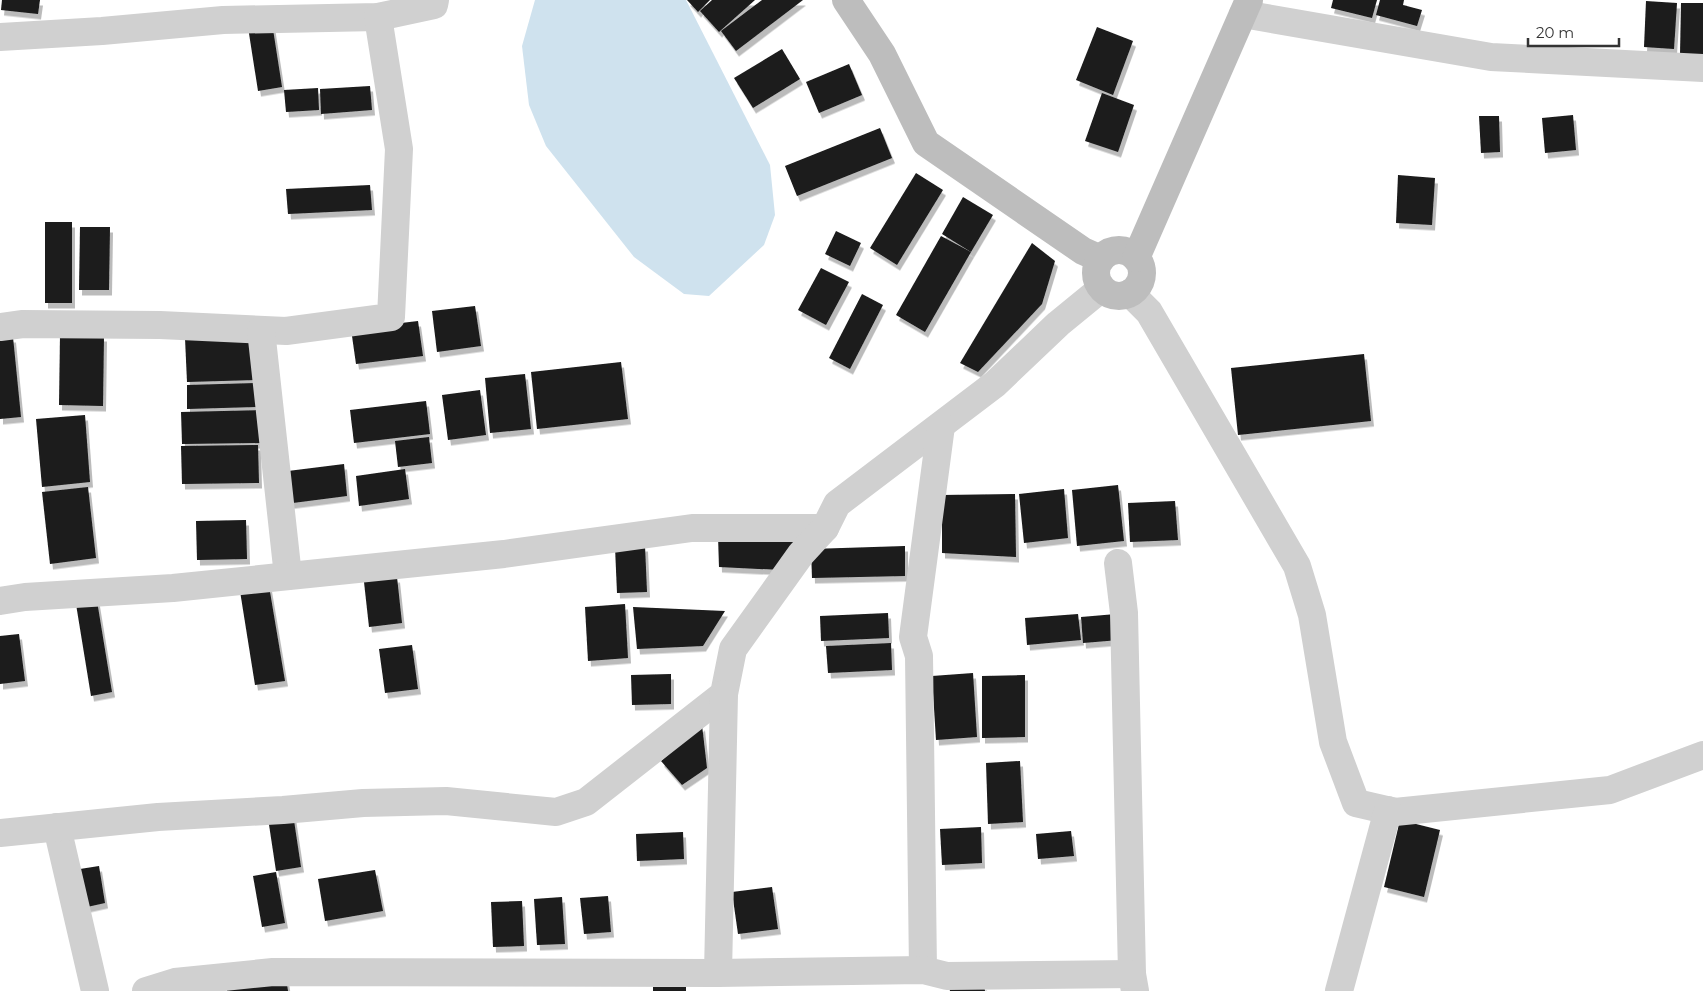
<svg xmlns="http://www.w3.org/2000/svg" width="1703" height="991" font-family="Montserrat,sans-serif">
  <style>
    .water { fill: #cfe2ee }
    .building { fill: #1a1a1a; filter: url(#shadow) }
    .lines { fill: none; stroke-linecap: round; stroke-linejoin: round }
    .street { stroke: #d0d0d0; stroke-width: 28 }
    .secondary { stroke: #bdbdbd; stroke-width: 28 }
  </style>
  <defs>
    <filter id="shadow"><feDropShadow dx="3" dy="5.5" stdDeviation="0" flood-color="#0004"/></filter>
  </defs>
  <rect width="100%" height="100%" fill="#fff"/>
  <path class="water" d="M535,0H686L770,165L775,215L764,245L709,296L684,294L634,257L546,146L529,105L522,46Z"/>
  <g class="building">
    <path d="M2,0H40L38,14L1,10Z"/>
    <path d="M687,0H710L698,12Z"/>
    <path d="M712,0H755L719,32L700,11Z"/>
    <path d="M762,0H803L736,51L721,31Z"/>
    <path d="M1333,0H1377L1372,18L1331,8Z"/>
    <path d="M1380,0H1404L1403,5L1422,10L1417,26L1376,15Z"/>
    <path d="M1646,1L1677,3L1674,49L1644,47Z"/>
    <path d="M1681,3H1703V56L1680,55Z"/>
    <path d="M272,23L282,87L258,91L248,27Z"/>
    <path d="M1097,27L1133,41L1113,95L1076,80Z"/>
    <path d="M782,49L800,79L753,108L734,78Z"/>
    <path d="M849,64L862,95L819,113L806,82Z"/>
    <path d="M370,86L372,110L321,114L320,89Z"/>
    <path d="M318,88L319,110L286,112L284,90Z"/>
    <path d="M1102,93L1134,105L1118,152L1085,141Z"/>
    <path d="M1573,115L1576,150L1545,153L1542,118Z"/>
    <path d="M1479,116H1499L1500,152L1481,153Z"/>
    <path d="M880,128L892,158L797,196L785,166Z"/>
    <path d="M916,173L943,190L897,265L870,248Z"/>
    <path d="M1398,175L1435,178L1432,225L1396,223Z"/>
    <path d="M370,185L372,210L288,214L286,189Z"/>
    <path d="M963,197L993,215L971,252L942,234Z"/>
    <rect x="45" y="222" width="27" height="81"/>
    <path d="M80,227H110L109,290H79Z"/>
    <path d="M836,231L861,243L850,266L825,254Z"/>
    <path d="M941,236L971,252L925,332L896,315Z"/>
    <path d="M1032,243L1055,261L1042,304L978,372L960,363Z"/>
    <path d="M821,268L849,282L826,325L798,310Z"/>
    <path d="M862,294L883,305L850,369L829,358Z"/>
    <path d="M475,306L481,346L437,352L432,311Z"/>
    <path d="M418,321L423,356L356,364L351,329Z"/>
    <path d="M60,335L104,336L103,406L59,405Z"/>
    <path d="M257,336L258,380L187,382L185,338Z"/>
    <path d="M13,337L21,417L0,419V338Z"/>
    <path d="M1364,354L1371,421L1238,435L1231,368Z"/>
    <path d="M621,362L628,419L537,429L531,372Z"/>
    <path d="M525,374L531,429L490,433L485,378Z"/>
    <path d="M260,383V407L187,409V385Z"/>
    <path d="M480,390L486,435L448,440L442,395Z"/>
    <path d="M426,401L430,434L354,443L350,410Z"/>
    <path d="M261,410L262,443L182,444L181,412Z"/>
    <path d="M85,415L90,482L42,487L36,419Z"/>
    <path d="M429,437L432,463L398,467L395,441Z"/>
    <path d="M258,445L259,483L182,484L181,446Z"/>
    <path d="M344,464L347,496L285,504L280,472Z"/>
    <path d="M405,469L409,499L359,506L356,476Z"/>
    <path d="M1118,485L1124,541L1077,546L1072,490Z"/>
    <path d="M88,487L96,558L50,564L42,492Z"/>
    <path d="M1064,489L1068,538L1024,543L1019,494Z"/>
    <path d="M1015,494L1016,557L942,553V495Z"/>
    <path d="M1175,501L1178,540L1130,542L1128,503Z"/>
    <path d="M246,520L247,559L197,560L196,521Z"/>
    <path d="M718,536H806L782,570L719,567Z"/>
    <path d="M645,546L647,592L617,593L615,547Z"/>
    <path d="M905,546V576L812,578L811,549Z"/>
    <path d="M397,577L402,623L369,627L364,582Z"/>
    <path d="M269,586L285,681L255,685L240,591Z"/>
    <path d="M96,595L112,692L91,696L75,598Z"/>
    <path d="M625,604L628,658L588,661L585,607Z"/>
    <path d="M633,607L725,611L703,646L637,649Z"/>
    <path d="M888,613L889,638L821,641L820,616Z"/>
    <path d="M1078,614L1081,640L1027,645L1025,618Z"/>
    <path d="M1116,614L1119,640L1083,643L1081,617Z"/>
    <path d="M19,634L25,681L0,684V636Z"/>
    <path d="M891,643L892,670L828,673L826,646Z"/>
    <path d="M412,645L418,689L385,693L379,649Z"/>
    <path d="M973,673L977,737L936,740L932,676Z"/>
    <path d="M671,674V704L632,705L631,675Z"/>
    <path d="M1025,675V737L982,738V676Z"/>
    <path d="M702,725L707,768L682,785L661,761Z"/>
    <path d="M1020,761L1023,822L988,824L986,763Z"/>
    <path d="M293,814L301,867L276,871L268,818Z"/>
    <path d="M1400,820L1440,830L1424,897L1384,887Z"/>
    <path d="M981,827L982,863L942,865L940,829Z"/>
    <path d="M1071,831L1074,856L1038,859L1036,834Z"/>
    <path d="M683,832L684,859L637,861L636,834Z"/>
    <path d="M99,866L105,903L87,907L80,869Z"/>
    <path d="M375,870L383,911L325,921L318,879Z"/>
    <path d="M276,872L285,923L262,927L253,876Z"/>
    <path d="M772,887L778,929L738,934L732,892Z"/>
    <path d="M608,896L611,932L584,934L580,898Z"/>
    <path d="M562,897L565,944L537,945L534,899Z"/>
    <path d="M522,901L524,946L493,947L491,902Z"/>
    <path d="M286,978L288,991H227V984Z"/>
    <path d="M984,985L985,991H950L949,987Z"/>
    <rect x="653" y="987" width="33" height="4"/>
  </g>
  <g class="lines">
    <g class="street">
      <path d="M1243,14L1491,57L1703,68"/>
      <path d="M0,37L102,31L223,20L378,17L434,5L435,0"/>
      <path d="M1130,293L1149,312L1297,566L1312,615L1333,742L1356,803L1395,812L1610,790L1703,755"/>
      <path d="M0,327L23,324L160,325L286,331L391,317L399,149L378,17"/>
      <path d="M261,330L288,576"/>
      <path d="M1118,563L1124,613L1132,974L1135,991"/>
      <path d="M0,601L25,597L173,588L504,554L692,528H825"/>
      <path d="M57,827L95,991"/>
      <path d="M0,833L158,817L283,810L363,803L446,801L556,812L586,802L724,694L733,649L801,554L825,528L837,504L995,384L1058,324L1102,288"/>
      <path d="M923,970L919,656L913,637L941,426"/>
      <path d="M718,973L724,694"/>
      <path d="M146,991L175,982L273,972L718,973L923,970L947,976L1132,974"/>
      <path d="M1339,991L1388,810"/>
    </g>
    <g class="secondary">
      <path d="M846,0L882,54L926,143L1083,251L1101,259"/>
      <circle cx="1119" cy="273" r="23"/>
      <path d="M1136,258L1249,0"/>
    </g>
  </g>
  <path d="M1528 38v8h91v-8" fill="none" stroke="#333333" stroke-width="2.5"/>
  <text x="1536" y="38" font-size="15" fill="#333333" stroke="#ffffff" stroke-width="4" paint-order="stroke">20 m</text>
</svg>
